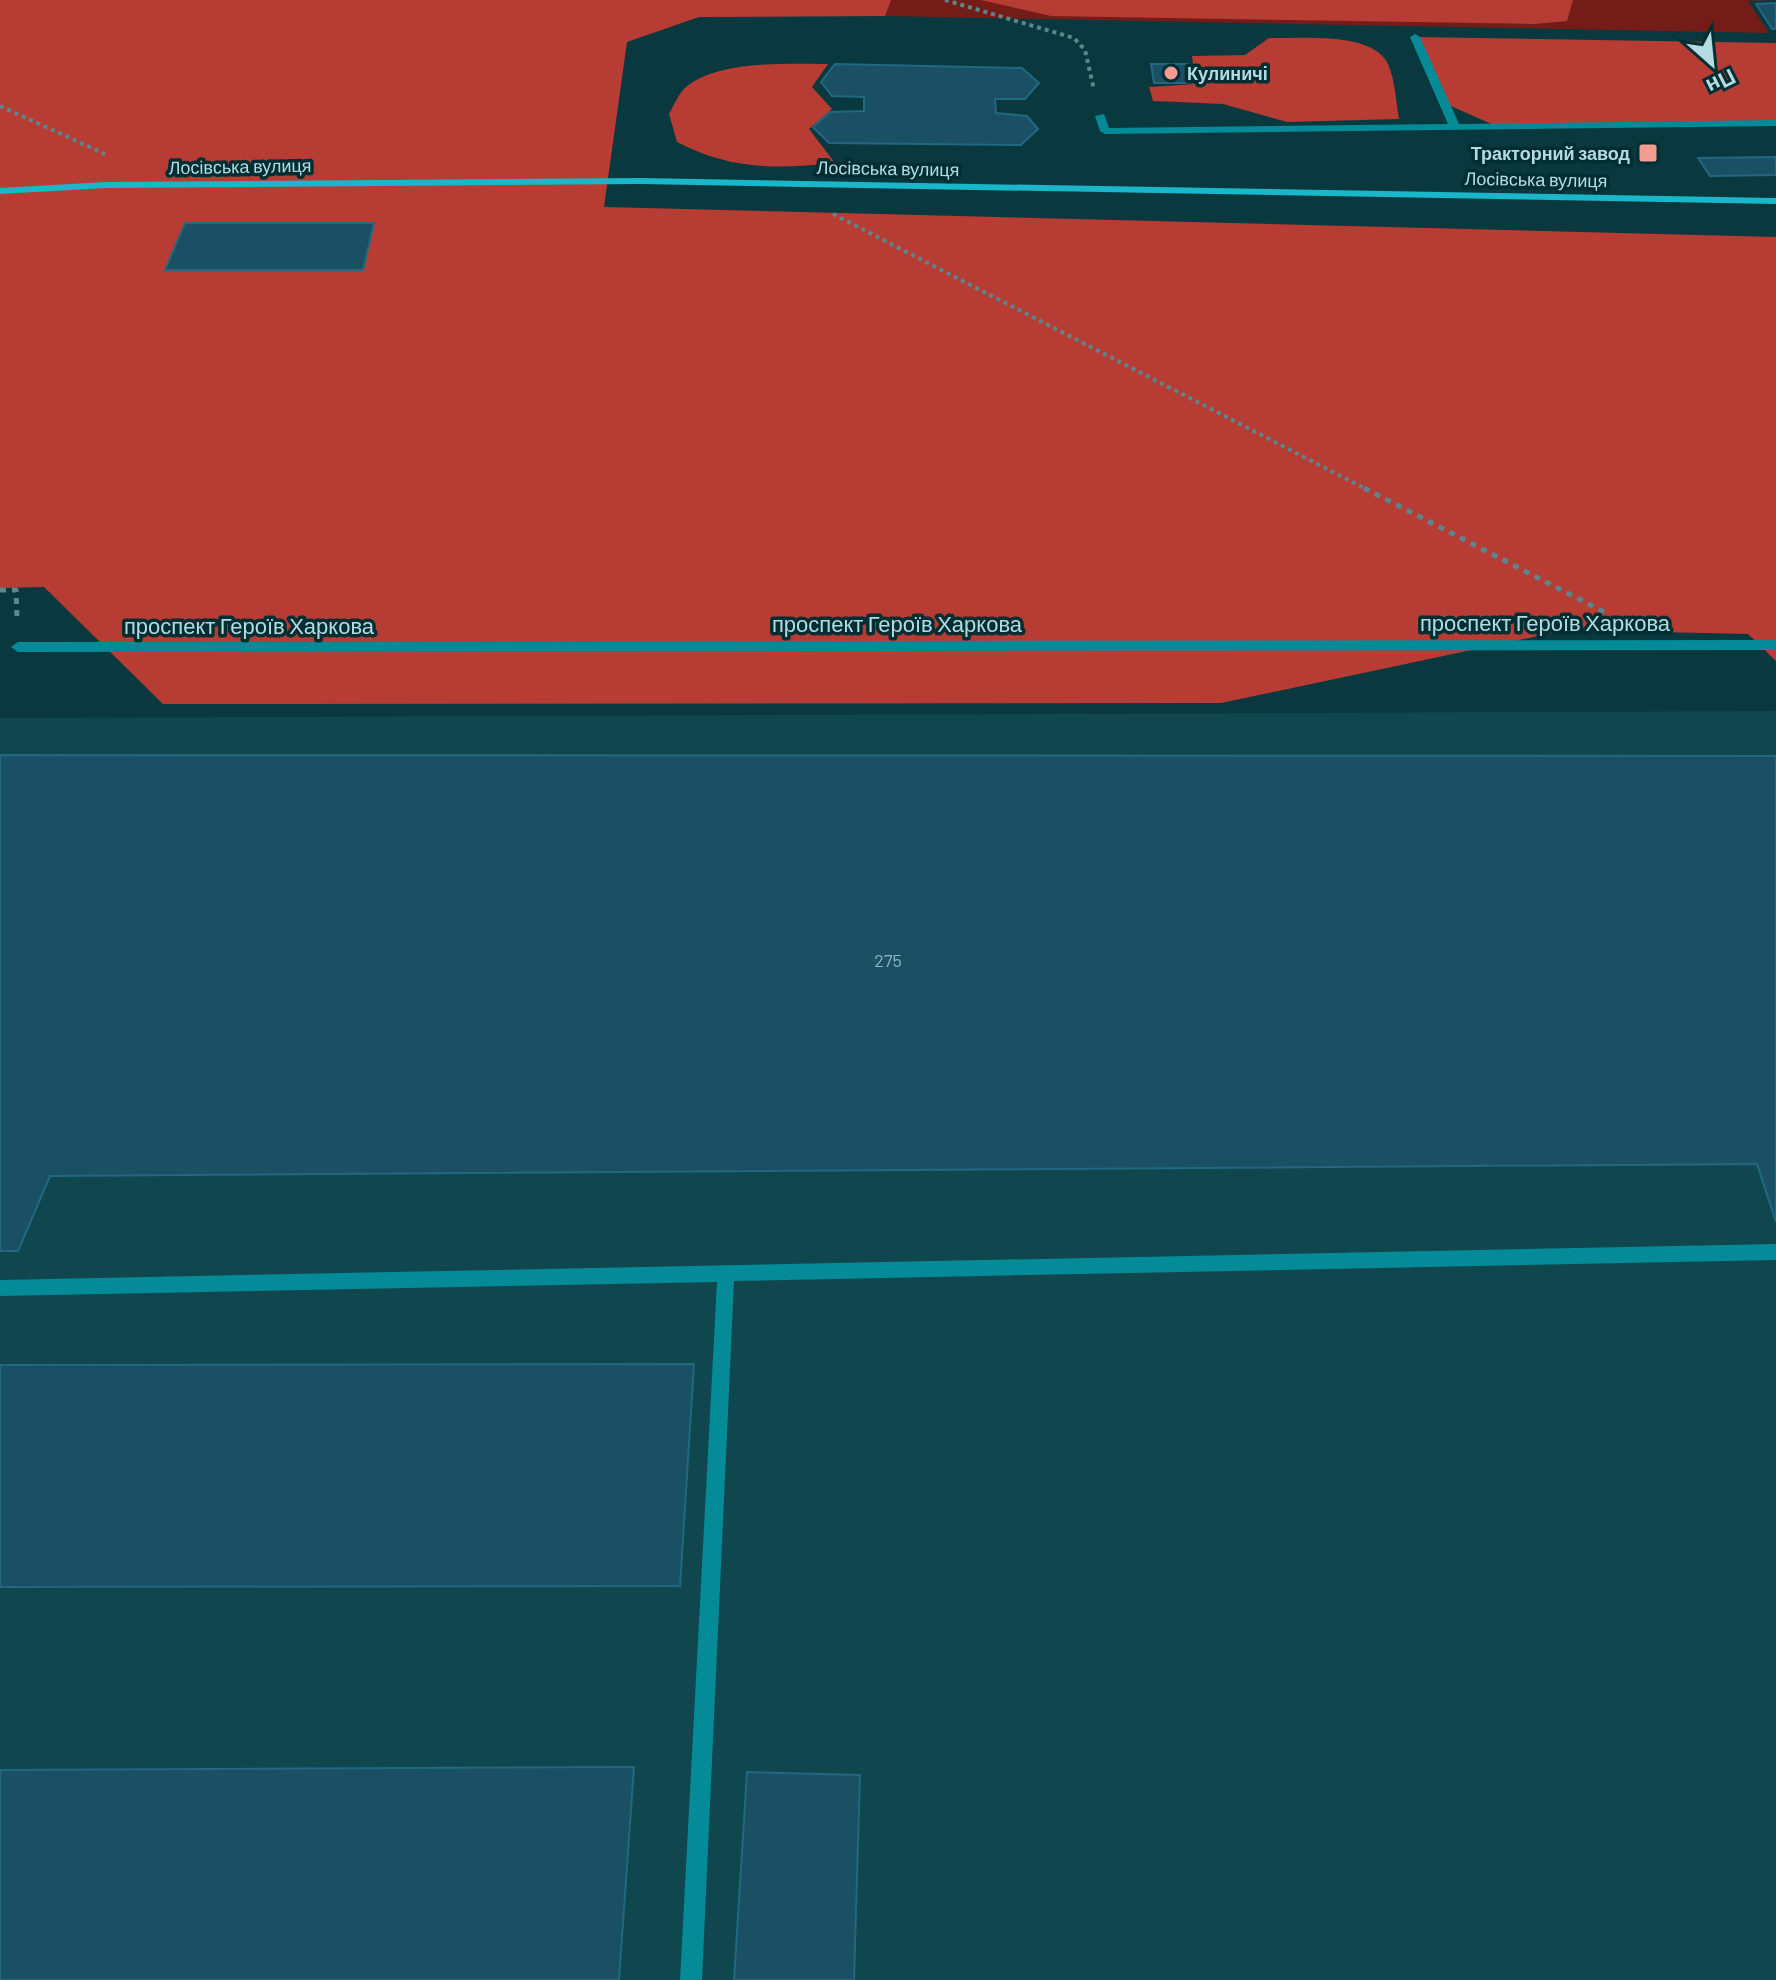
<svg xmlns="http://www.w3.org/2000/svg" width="1776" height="1980" font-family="Barlow,sans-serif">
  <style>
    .built { fill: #10464d }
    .green { fill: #741d18 }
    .forest { fill: #b63c34 }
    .building { fill: #1b4f63; stroke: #216883; stroke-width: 2 }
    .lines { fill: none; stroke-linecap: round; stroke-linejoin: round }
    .path-far1 { stroke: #5c868c; stroke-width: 4; stroke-dasharray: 4 4; stroke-linecap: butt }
    .path { stroke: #5c868c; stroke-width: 5; stroke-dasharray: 6 6; stroke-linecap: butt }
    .service { fill: #058a98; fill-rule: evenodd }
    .minor { fill: #058a98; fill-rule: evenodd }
    .secondary { fill: #19b7c9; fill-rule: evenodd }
    .poi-dot { fill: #f59c91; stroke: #002e33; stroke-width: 3 }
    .labels { text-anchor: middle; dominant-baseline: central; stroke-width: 7; stroke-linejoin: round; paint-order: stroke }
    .far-poi-label { font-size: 18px; font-weight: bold; fill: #b5dbe1; stroke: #002e33; text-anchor: start }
    .far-street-label { font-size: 18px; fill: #b5dbe1; stroke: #002e33 }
    .number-label { font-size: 18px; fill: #8eb8c2 }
    .street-label { font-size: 22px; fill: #b5dbe1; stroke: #002e33 }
  </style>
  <rect width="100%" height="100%" fill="#09383e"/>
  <path class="built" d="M1776,711V1980H0V718Z"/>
  <path class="green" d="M857,0H1776L1748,1L1769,33L885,16Z"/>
  <g class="forest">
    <path d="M0,0H891L885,16L699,17L627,42L604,207L1776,237V661L1748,634L1566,630L1221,703L163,704L44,587L0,588Z"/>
    <path d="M981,0H1573L1567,21L1534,24L1051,16Z"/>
    <path d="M1415,37L1776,43V123L1496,126L1444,103Z"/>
    <path d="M1269,38C1300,39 1372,31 1388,64C1395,79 1396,103 1399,119L1287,122L1223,104L1153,101L1149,87L1196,84L1192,56L1245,55Z"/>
    <path d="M828,64L812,87L832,109L809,129L835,163C775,169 731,170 677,142L669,114C674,105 679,93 686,87C720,60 786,64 828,64Z"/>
  </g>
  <g class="building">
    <path d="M1776,3V29H1772L1756,4Z"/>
    <path d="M835,64L1022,68L1039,83L1025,99H995L996,113L1027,116L1038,129L1021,145L829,143L813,127L830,112L864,111V97L832,96L821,82Z"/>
    <path d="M1151,64H1189L1193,83H1154Z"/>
    <path d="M1776,157V175L1710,176L1698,158Z"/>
    <path d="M185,223H374L363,270H165Z"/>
    <path d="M0,755L1776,756V1222L1757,1164L50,1176L18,1251H0Z"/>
    <path d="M694,1364L680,1586L0,1587V1365Z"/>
    <path d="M634,1767L619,1980H0V1770Z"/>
    <path d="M747,1772L860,1775L854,1980H734Z"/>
  </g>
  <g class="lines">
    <g class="path-far1">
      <path d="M945,0L1074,38L1085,50L1094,90"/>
      <path d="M0,106L105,154"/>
      <path d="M833,214L1368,490"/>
    </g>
    <g class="path">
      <path d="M1364,488L1606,613"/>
      <path d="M0,590H16L17,618"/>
    </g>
    <g class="service">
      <path d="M1415,34L1420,37L1459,124L1776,120V126L1105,134L1100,131L1095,116L1104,114L1109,128L1448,124L1410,37Z"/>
      <path d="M1776,1244V1260L734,1281L702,1980H680L717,1282L0,1296V1280Z"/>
    </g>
    <path class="minor" d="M1776,640V650L18,652L11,647L18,642Z"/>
    <path class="secondary" d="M641,178L1776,198V204L641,184L106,188L0,194V188L106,182Z"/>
  </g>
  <g class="poi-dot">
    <circle cx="1171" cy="73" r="8"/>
    <rect x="1638" y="143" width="20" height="20" rx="4"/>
  </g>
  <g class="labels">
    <g class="far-poi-label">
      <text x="1187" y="73">Кулиничі</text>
      <text x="1630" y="153" text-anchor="end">Тракторний завод</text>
    </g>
    <g class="far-street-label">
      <text transform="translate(240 166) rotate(-1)">Лосівська вулиця</text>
      <text transform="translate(888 168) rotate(1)">Лосівська вулиця</text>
      <text transform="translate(1536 179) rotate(1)">Лосівська вулиця</text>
    </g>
    <g class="number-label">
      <text x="888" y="960">275</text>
    </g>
    <g class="street-label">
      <text x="1545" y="622">проспект Героїв Харкова</text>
      <text x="897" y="623">проспект Героїв Харкова</text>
      <text x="249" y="625">проспект Героїв Харкова</text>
    </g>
  </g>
  <g transform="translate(1712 64) rotate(153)" stroke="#002e33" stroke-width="6" paint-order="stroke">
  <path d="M0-6L14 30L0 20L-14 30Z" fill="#b5dbe1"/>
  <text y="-12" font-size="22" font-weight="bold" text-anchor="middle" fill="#b5dbe1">Пн</text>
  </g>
</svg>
